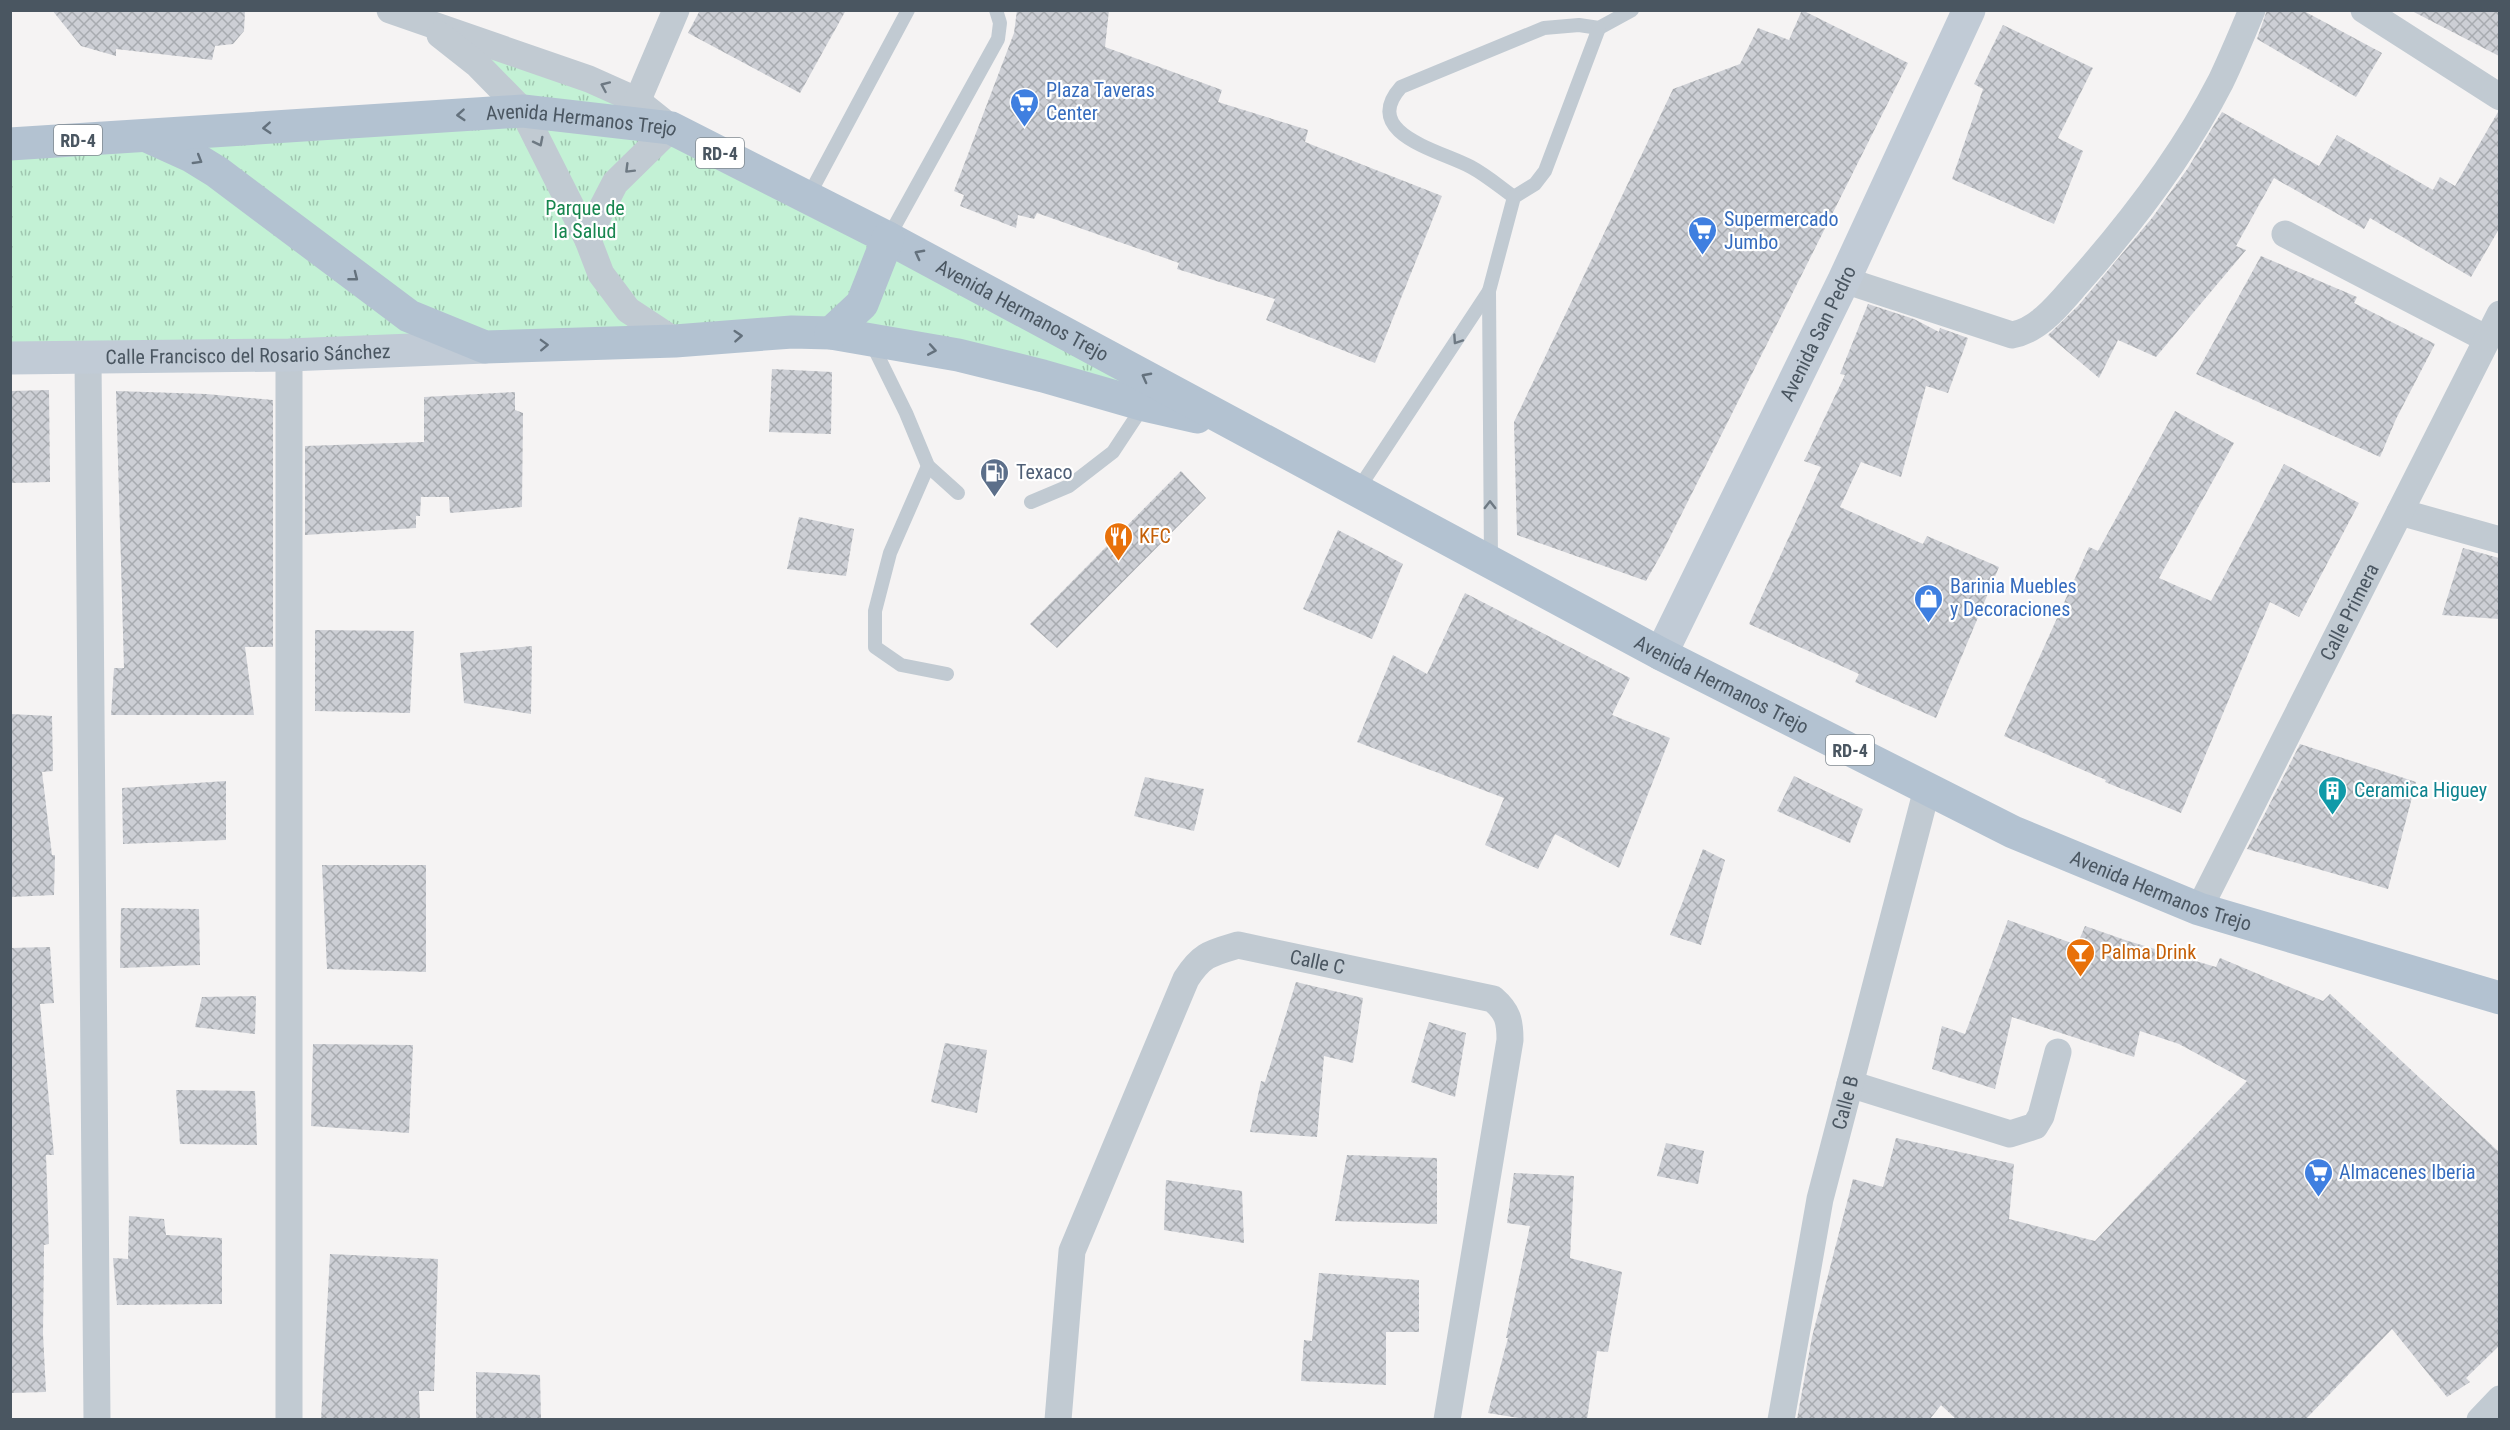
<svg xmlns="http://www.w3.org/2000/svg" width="2510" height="1430" font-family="'Roboto Condensed',sans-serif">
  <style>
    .park { fill: url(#park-tufts) }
    .building { fill: url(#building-cross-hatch) }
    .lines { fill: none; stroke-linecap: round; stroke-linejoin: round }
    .lane { stroke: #c1cad2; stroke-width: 14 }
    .street { stroke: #c1cad2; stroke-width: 27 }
    .secondary { stroke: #c1cbd6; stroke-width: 33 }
    .primary { stroke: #b3c2d1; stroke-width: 33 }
    .oneway { stroke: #6e7983 }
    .oneway2 { stroke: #64717d }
    .labels { text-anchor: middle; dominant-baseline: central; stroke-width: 4.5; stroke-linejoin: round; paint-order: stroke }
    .shield { fill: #fff; stroke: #808990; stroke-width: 1.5 }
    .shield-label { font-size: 18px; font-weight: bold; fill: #4a5661 }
    .shop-label { font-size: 20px; fill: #366cbe; stroke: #fff; text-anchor: start }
    .street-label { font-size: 20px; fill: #4a5661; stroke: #fff }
    .park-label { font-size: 20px; fill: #17864f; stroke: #fff }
    .service-label { font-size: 20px; fill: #4e5e75; stroke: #fff; text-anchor: start }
    .food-label { font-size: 20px; fill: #c56008; stroke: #fff; text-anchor: start }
    .culture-label { font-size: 20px; fill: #0d838f; stroke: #fff; text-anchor: start }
  </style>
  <defs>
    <pattern id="park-tufts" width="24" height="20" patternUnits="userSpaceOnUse" patternTransform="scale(1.5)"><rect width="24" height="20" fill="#c3f1d5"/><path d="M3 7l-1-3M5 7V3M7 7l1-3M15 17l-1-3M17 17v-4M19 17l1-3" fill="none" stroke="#a0c6b0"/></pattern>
    <pattern id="building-cross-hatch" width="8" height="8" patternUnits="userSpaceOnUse" patternTransform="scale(1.5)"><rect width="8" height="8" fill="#cdcfd5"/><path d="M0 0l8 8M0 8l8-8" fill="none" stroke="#a8abb0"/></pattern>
  </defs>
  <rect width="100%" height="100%" fill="#f5f3f3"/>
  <path class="park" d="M443,36L589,79L1234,425L831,333L11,358V144L522,110Z"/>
  <g class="building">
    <path d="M52,10H245L244,31L233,44L215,46L212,60L116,49V56L81,46Z"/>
    <path d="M700,10H846L800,93L688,33Z"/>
    <path d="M1017,10H1109L1105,47L1222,90L1218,102L1308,130L1305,142L1442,196L1375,363L1266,320L1275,299L1177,269L1179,263L1037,213L1034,219L1018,215L1016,228L960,206L964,195L954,191L1014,33Z"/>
    <path d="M1802,10L1908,63L1663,551L1646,581L1517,535L1514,422L1673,89L1740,64L1758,28L1789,40Z"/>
    <path d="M2267,10H2302L2382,53L2356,97L2257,39Z"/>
    <path d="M2410,10H2499V56Z"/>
    <path d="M2003,25L2093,68L2058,138L2083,151L2054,224L1952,179L1983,89L1974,84Z"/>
    <path d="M2222,112L2319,166L2337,135L2433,190L2440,177L2455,186L2498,112L2499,113V229L2471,277L2370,218L2364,229L2274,178L2236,246L2246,250L2156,357L2118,340L2099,378L2048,335L2078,306L2152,218L2188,168Z"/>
    <path d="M2261,256L2357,297L2354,303L2435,344L2396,419L2380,457L2196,374Z"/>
    <path d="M1868,304L1914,319L1939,332L1940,328L1968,338L1948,393L1926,386L1901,477L1861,462L1840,507L1923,544L1927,536L1999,567L1936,718L1855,682L1859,674L1749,624L1821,467L1804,461L1845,375L1840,374Z"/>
    <path d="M772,369L832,372L831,434L769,432Z"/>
    <path d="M49,390L50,482L10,483V391Z"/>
    <path d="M116,391L206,394L273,400V647H245L254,715H111L114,668H124Z"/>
    <path d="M515,392V410L523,413L522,507L450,513L449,497H421L420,516H416V528L305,535V446L424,442V397Z"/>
    <path d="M2175,411L2234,443L2159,578L2211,601L2284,464L2359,503L2299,617L2270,602L2181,813L2105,782L2106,780L2004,736L2089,547L2098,551Z"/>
    <path d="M1181,471L1206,498L1057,648L1030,624Z"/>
    <path d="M799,517L854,529L846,576L787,569Z"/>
    <path d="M1338,530L1403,564L1372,639L1303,609Z"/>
    <path d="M2463,548L2499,558V619L2442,615Z"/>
    <path d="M1465,593L1630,678L1612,715L1670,738L1619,868L1555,834L1538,869L1485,845L1504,798L1357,742L1393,655L1427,674Z"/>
    <path d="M315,630L414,631L410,713L315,711Z"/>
    <path d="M532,646L531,714L464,703L460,653Z"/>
    <path d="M10,714L52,716L53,771L42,772L52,855H55L54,895L10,897Z"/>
    <path d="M2300,744L2416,782L2388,889L2247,849Z"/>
    <path d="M1794,776L1863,809L1850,843L1777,811Z"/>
    <path d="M1145,777L1204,789L1194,831L1134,816Z"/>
    <path d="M226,781V840L123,844L122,788Z"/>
    <path d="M1703,849L1725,860L1701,945L1670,935Z"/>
    <path d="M322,865H426V972L327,969Z"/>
    <path d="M121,908L199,909L200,965L120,968Z"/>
    <path d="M2008,920L2077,945L2085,926L2128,941L2216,967L2220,958L2323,1001L2330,994L2499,1152V1346L2466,1378L2470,1382L2447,1397L2392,1329L2306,1419H1956L1941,1405L1930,1419H1797L1812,1337L1853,1179L1883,1187L1896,1138L2014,1164L2009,1219L2095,1241L2247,1081L2179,1044L2140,1031L2134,1057L2012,1017L1995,1089L1932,1069L1942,1026L1965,1034Z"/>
    <path d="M50,947L54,1003L40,1004L54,1155H46L49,1244L44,1245L43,1334L46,1392L10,1393V948Z"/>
    <path d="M1296,982L1363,998L1353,1063L1324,1056L1317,1137L1250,1132L1261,1081L1265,1082Z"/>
    <path d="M256,996L255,1034L195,1027L202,997Z"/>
    <path d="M1429,1022L1466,1033L1455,1097L1411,1082Z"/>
    <path d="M945,1043L987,1050L977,1113L931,1102Z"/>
    <path d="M313,1044L413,1045L409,1133L311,1126Z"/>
    <path d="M176,1090L255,1091L257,1145L180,1144Z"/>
    <path d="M1666,1143L1704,1151L1698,1184L1657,1176Z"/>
    <path d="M1347,1155L1437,1158V1224L1335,1221Z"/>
    <path d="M1514,1173L1574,1176L1570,1258L1622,1272L1608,1352L1597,1351L1587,1419H1525L1488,1413L1508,1338H1506L1530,1226L1507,1223Z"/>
    <path d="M1166,1180L1242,1191L1244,1243L1164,1230Z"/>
    <path d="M129,1216L164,1219L166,1235L222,1238V1304L117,1305L113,1258L128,1259Z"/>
    <path d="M330,1254L438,1259L434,1391H419L420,1419H321Z"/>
    <path d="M1319,1273L1419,1280V1332H1386V1385L1301,1381L1304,1340L1312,1341Z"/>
    <path d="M476,1372L540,1375L541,1419H476Z"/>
  </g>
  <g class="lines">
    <g class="lane">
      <path d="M808,197L908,10"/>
      <path d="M1514,197C1500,187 1486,175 1471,167C1442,151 1359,134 1401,87L1544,28L1579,25L1599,28L1632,10"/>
      <path d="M888,238L998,39L1000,23L996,10"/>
      <path d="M871,342L906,413L928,466L958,493"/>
      <path d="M928,466L890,553L875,611V647L901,665L947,674"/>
      <path d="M1357,491L1489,291"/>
      <path d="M1031,502L1069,486L1113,452L1144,405"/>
      <path d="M1491,562L1489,291L1514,197L1535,184L1545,171L1599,28"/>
    </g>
    <g class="street">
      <path d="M390,10L589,79L636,100L671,128L615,183L600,212L588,240L601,274L628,310L675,341"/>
      <path d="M2364,10L2500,97"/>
      <path d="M440,35L478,65L523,111L588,240"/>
      <path d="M631,116L676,10"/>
      <path d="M2285,234L2487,339"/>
      <path d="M1844,280L2012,335C2041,330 2062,300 2081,279C2135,218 2184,153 2221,81C2232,58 2242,34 2252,10"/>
      <path d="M88,358L97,1420"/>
      <path d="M2400,512L2500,540"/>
      <path id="s1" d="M2199,909L2500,314"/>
      <path d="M1850,1084L2010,1134L2035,1126L2041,1116L2058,1052"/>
      <path d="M289,1420V355"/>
      <path id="s2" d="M1058,1420L1072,1251L1186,979C1202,954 1211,953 1238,945L1493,999C1508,1012 1510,1021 1510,1040L1447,1420"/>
      <path id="s3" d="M1781,1420L1820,1199L1927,789"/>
      <path d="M2480,1420L2500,1399"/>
    </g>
    <g class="secondary">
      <path id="s4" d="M10,358L289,355L485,347"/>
      <path id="s5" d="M1661,654L1844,280L1969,10"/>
    </g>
    <g class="primary">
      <path d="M149,137L191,156L217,172L409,316L485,347L675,341L792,332L831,333L958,355L1043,376L1144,405L1197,417"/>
      <path id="s6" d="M10,144L523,111L671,128L888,238L1661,654L2013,832L2199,909L2500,998"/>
      <path d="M831,333L862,304L888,238"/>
    </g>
  </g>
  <defs><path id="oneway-chevron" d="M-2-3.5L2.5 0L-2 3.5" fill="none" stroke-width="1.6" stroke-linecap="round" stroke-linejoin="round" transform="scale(1.5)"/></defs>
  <g class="oneway">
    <use href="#oneway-chevron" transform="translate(605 86) rotate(-156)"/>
    <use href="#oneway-chevron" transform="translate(539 142) rotate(63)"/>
    <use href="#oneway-chevron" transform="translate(629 169) rotate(135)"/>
    <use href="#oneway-chevron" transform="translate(1457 340) rotate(124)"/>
    <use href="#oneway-chevron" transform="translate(1490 505) rotate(-90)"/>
  </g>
  <g class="oneway2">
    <use href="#oneway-chevron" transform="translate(461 115) rotate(176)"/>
    <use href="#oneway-chevron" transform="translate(267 128) rotate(176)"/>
    <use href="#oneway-chevron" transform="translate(198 160) rotate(31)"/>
    <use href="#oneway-chevron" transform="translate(919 254) rotate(-152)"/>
    <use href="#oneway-chevron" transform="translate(354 277) rotate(38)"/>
    <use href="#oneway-chevron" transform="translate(738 336) rotate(-4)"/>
    <use href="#oneway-chevron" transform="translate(544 345) rotate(-2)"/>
    <use href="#oneway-chevron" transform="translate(932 350) rotate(10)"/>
    <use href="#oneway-chevron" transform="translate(1146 377) rotate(-152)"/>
  </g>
  <defs>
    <symbol id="supermarket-pin" viewBox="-11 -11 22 30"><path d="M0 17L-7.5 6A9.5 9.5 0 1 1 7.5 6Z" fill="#3f7fe0" stroke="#fff"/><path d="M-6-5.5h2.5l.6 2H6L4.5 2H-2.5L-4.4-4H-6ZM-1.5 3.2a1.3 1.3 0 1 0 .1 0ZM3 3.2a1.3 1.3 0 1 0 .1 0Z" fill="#fff"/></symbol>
    <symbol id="fuel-pin" viewBox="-11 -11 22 30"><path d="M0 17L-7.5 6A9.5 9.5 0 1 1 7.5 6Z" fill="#5c6f8a" stroke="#fff"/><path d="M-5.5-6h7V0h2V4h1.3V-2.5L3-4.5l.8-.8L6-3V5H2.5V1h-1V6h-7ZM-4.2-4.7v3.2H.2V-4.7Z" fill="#fff"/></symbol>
    <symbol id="restaurant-pin" viewBox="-11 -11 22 30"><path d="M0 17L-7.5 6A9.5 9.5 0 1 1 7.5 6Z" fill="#e8710a" stroke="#fff"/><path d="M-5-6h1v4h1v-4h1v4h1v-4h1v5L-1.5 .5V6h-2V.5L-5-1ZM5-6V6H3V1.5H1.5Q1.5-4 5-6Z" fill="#fff"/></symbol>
    <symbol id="shop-pin" viewBox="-11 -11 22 30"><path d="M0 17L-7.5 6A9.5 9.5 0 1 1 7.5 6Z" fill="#3f7fe0" stroke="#fff"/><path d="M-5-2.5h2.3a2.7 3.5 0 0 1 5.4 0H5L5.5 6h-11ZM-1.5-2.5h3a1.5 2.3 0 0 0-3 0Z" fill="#fff"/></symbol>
    <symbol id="building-pin" viewBox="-11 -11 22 30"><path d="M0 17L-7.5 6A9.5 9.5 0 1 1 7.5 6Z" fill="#0f9aa8" stroke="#fff"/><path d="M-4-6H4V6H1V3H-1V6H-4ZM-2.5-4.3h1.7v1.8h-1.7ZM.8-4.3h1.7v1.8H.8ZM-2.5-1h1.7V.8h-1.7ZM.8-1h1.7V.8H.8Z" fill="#fff"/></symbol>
    <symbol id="bar-pin" viewBox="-11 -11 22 30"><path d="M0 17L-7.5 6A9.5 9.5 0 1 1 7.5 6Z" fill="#e8710a" stroke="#fff"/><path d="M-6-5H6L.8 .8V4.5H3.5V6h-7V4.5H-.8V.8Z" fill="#fff"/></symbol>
  </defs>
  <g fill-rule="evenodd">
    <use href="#supermarket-pin" x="1008" y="86" width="33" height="45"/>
    <use href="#supermarket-pin" x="1686" y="214" width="33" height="45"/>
    <use href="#fuel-pin" x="978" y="456" width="33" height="45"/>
    <use href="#restaurant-pin" x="1102" y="520" width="33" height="45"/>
    <use href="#shop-pin" x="1912" y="582" width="33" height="45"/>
    <use href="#building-pin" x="2316" y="774" width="33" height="45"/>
    <use href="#bar-pin" x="2064" y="936" width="33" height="45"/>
    <use href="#supermarket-pin" x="2302" y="1156" width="33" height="45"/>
  </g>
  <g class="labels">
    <g class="shield">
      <rect x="54" y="125" width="48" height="30" rx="4.5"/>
      <rect x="696" y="138" width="48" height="30" rx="4.5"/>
      <rect x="1826" y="735" width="48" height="30" rx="4.5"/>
    </g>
    <g class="shield-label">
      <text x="78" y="140">RD-4</text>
      <text x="720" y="153">RD-4</text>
      <text x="1850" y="750">RD-4</text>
    </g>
    <g class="shop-label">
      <text x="1046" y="90">Plaza Taveras<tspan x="1046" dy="23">Center</tspan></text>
      <text x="1724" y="219">Supermercado<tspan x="1724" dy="23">Jumbo</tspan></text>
      <text x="1950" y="586">Barinia Muebles<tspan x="1950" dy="23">y Decoraciones</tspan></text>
      <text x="2339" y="1172">Almacenes Iberia</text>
    </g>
    <g class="street-label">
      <text stroke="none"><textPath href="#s6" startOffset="573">Avenida Hermanos Trejo</textPath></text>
      <text stroke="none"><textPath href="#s6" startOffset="1059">Avenida Hermanos Trejo</textPath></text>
      <text stroke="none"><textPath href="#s5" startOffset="357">Avenida San Pedro</textPath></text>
      <text stroke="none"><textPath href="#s4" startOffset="238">Calle Francisco del Rosario Sánchez</textPath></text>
      <text stroke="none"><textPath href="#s1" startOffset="333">Calle Primera</textPath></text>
      <text stroke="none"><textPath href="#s6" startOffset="1852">Avenida Hermanos Trejo</textPath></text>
      <text stroke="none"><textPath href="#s6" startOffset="2338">Avenida Hermanos Trejo</textPath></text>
      <text stroke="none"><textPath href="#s2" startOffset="610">Calle C</textPath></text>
      <text stroke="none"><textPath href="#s3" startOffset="324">Calle B</textPath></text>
    </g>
    <g class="park-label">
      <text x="585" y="208">Parque de<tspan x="585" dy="23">la Salud</tspan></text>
    </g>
    <g class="service-label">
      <text x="1016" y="472">Texaco</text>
    </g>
    <g class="food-label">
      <text x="1139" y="536">KFC</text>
      <text x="2101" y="952">Palma Drink</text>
    </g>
    <g class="culture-label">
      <text x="2354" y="790">Ceramica Higuey</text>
    </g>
  </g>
  <rect width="2510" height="1430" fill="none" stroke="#4a5661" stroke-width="24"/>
</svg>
